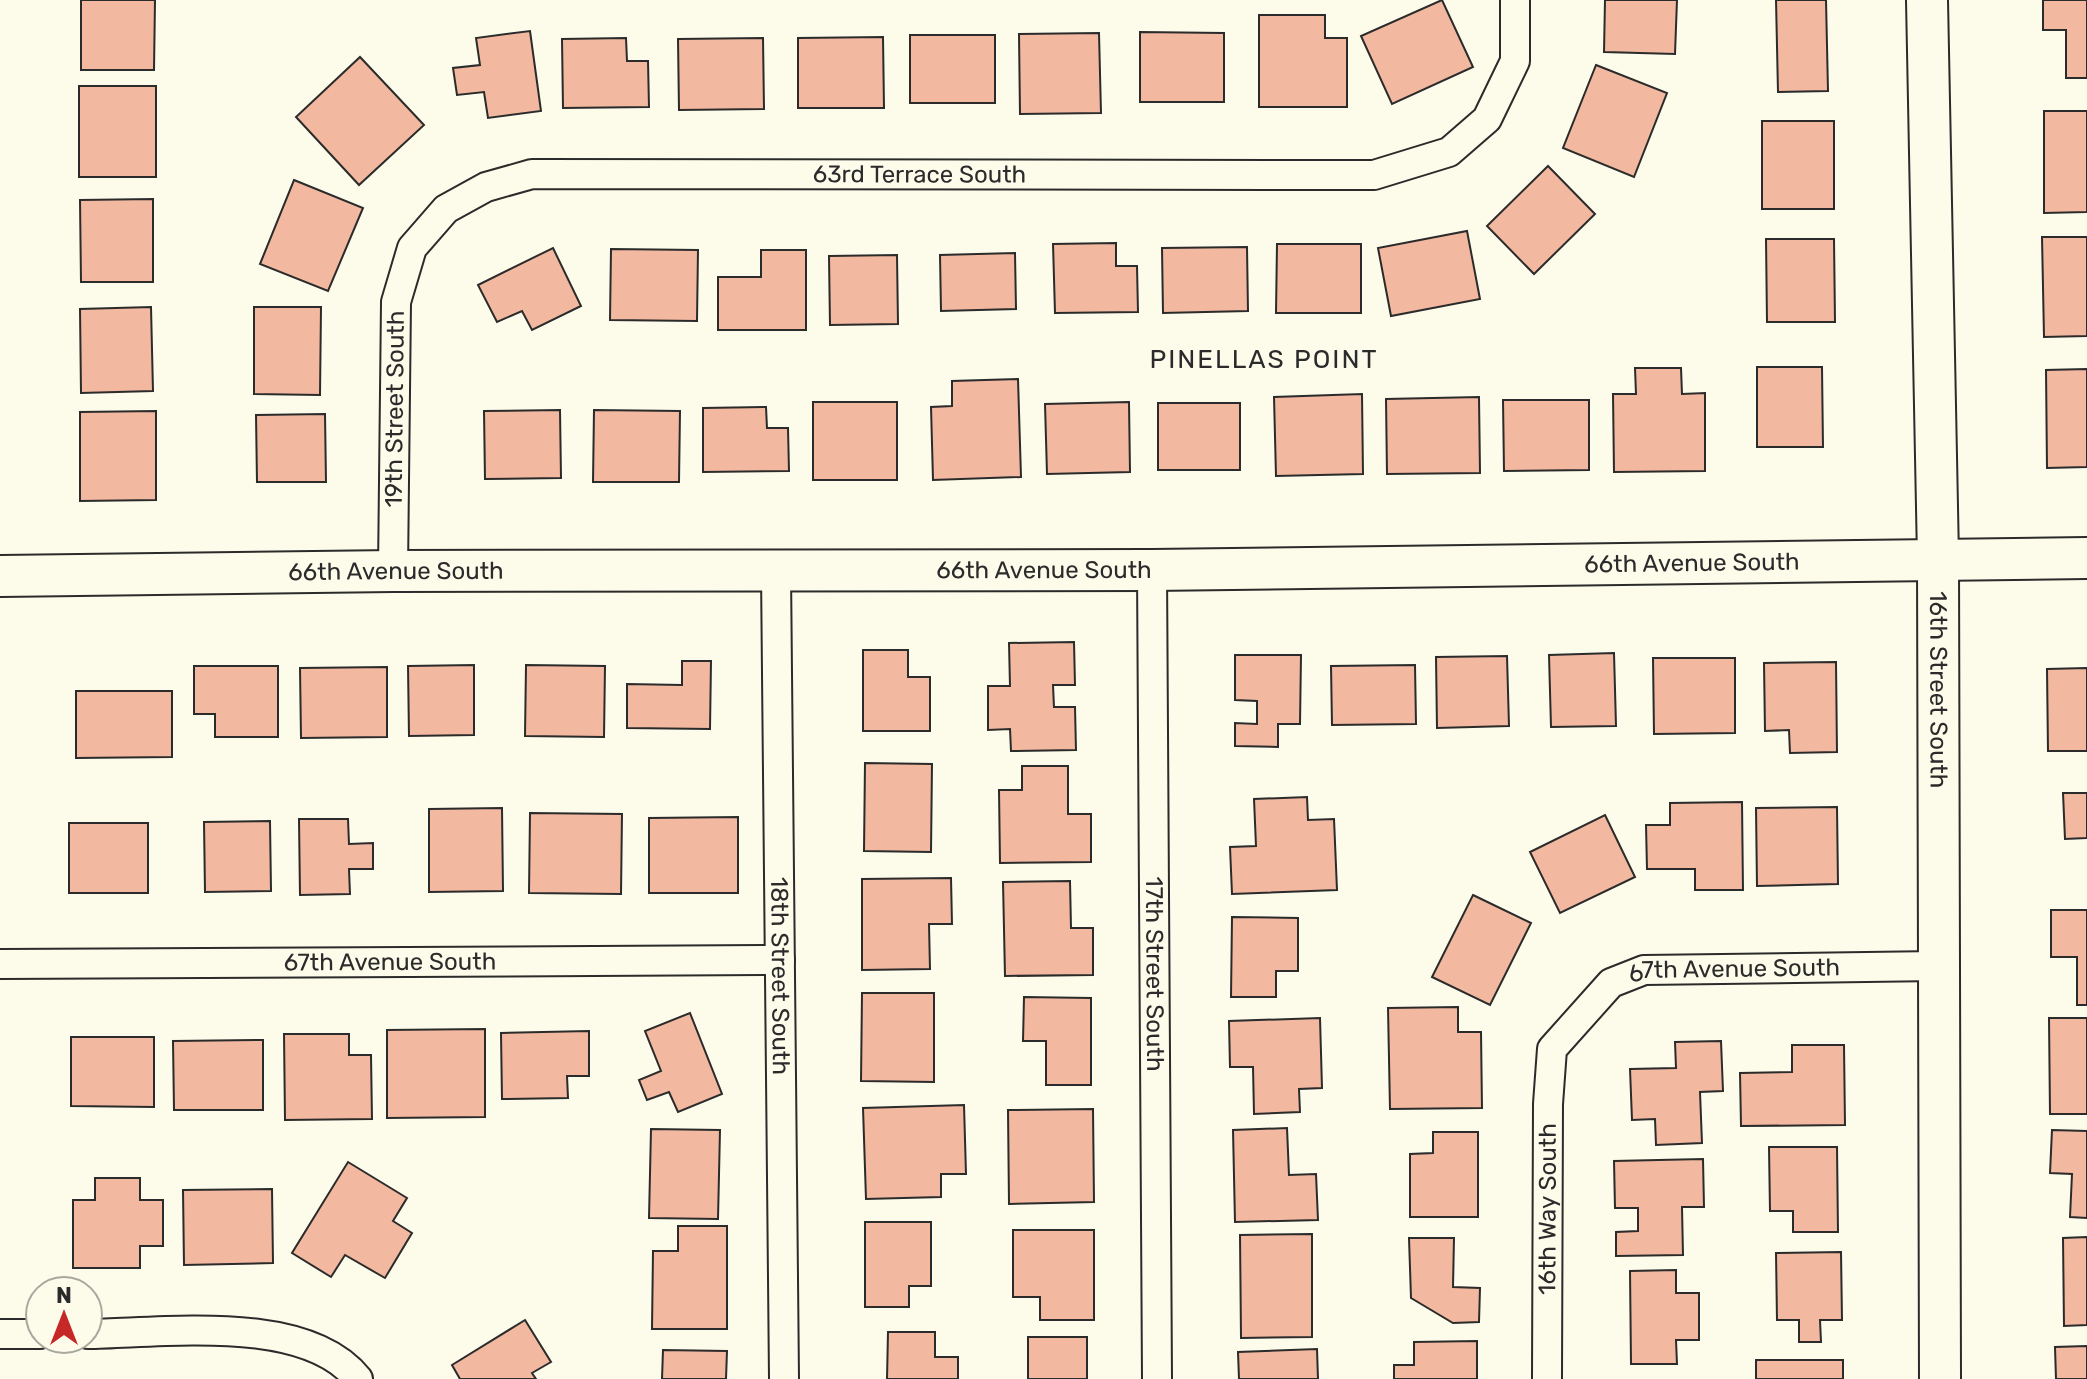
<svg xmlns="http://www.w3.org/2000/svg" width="2087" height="1379" font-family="Rubik,sans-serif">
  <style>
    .building { fill: #f2b8a0; stroke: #2b2b2b; stroke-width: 2 }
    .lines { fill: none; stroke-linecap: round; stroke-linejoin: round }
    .street-casing { stroke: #2b2b2b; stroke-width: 32 }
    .secondary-casing { stroke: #2b2b2b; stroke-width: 44 }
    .street { stroke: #fdfbea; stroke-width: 28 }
    .secondary { stroke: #fdfbea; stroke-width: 40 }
    .labels { text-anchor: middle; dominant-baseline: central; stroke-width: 6; stroke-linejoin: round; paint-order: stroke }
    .street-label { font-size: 24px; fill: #2b2b2b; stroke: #fdfbea }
    .neighbourhood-label { font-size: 26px; letter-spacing: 2px; fill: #2b2b2b; stroke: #fdfbea }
  </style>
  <rect width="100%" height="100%" fill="#fdfbea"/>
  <g class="building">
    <path d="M81,0H155L154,70H81Z"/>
    <path d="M1442,0L1473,67L1392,104L1361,36Z"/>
    <path d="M1605,0H1677L1675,54L1604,52Z"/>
    <path d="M1776,0H1826L1828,91L1778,92Z"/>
    <path d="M2043,0H2087V78H2066V30H2043Z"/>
    <path d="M1259,15H1325V38H1347V107H1259Z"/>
    <path d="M530,31L541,111L488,118L484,92L457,95L453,68L480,65L476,38Z"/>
    <path d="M1140,32L1224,33V102H1140Z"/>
    <path d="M1099,33L1101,113L1020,114L1019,34Z"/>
    <rect x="910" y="35" width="85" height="68"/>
    <path d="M883,37L884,108H798V38Z"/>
    <path d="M626,38L627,61H648L649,107L563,108L562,39Z"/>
    <path d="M763,38L764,109L679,110L678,39Z"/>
    <path d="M360,57L424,125L359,185L296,117Z"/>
    <path d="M1596,65L1667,93L1634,177L1563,148Z"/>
    <rect x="79" y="86" width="77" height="91"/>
    <path d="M2044,111H2087V212L2044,213Z"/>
    <rect x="1762" y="121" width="72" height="88"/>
    <path d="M1548,166L1595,214L1534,274L1487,226Z"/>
    <path d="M294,180L363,208L328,291L260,264Z"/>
    <path d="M153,199V282H81L80,200Z"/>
    <path d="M1467,231L1480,299L1391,316L1378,248Z"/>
    <path d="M2042,237H2087V336L2044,337Z"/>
    <path d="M1766,239H1834L1835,322H1767Z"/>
    <path d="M1116,243V266H1137L1138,312L1055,313L1053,244Z"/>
    <path d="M1277,244H1361V313H1276Z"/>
    <path d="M1247,247L1248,311L1163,313L1162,248Z"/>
    <path d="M553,248L581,306L532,330L522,311L497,322L478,285Z"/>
    <path d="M611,249L698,250L697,321L610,320Z"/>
    <path d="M761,250H806V330H718V277H761Z"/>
    <path d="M1015,253L1016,309L941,311L940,255Z"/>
    <path d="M897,255L898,324L830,325L829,256Z"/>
    <path d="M151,307L153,391L81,393L80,309Z"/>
    <path d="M254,307H321L320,395L254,394Z"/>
    <path d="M1757,367H1822L1823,447H1757Z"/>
    <path d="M1635,368H1681L1682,394L1705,393V471L1614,472L1613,394H1636Z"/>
    <path d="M2087,369V467L2047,468L2046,370Z"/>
    <path d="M1018,379L1021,477L933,480L931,407L952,406V381Z"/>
    <path d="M1362,394L1363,474L1276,476L1274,397Z"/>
    <path d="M1479,397L1480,473L1387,474L1386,399Z"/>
    <path d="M1503,400H1589V470L1504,471Z"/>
    <rect x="813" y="402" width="84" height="78"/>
    <path d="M1129,402L1130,472L1047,474L1045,404Z"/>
    <rect x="1158" y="403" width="82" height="67"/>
    <path d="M766,407L767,428H788L789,471L703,472V408Z"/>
    <path d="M560,410L561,478L485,479L484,411Z"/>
    <path d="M594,410L680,411L679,482H593Z"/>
    <path d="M156,411V500L80,501V412Z"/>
    <path d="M325,414L326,482H257L256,415Z"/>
    <path d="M1074,642L1075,685H1053L1054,707H1075L1076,750L1011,751L1010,729L988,730V686H1010L1009,643Z"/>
    <path d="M863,650H908V677H930V731H863Z"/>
    <path d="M1614,653L1616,726L1551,727L1549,655Z"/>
    <path d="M1235,655H1301L1300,724H1278V747L1235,746V723L1257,724V701L1235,700Z"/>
    <path d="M1507,656L1509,726L1437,728L1436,657Z"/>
    <path d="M1653,658H1735V733L1654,734Z"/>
    <path d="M682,661H711L710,729L627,728V684L682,685Z"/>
    <path d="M1836,662L1837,752L1790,753L1789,730L1765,731L1764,663Z"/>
    <path d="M474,665V735L409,736L408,666Z"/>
    <path d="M526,665L605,666L604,737L525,736Z"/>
    <path d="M1415,665L1416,724L1332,725L1331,666Z"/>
    <path d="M194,666H278V737H215V714H194Z"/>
    <path d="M387,667V737L301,738L300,668Z"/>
    <path d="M2087,668V751H2048L2047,669Z"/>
    <path d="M76,691H172V757L76,758Z"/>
    <path d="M865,763L932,764L931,852L864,851Z"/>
    <path d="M1022,766H1068V814H1091V862L1000,863L999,790H1022Z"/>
    <path d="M2063,793H2087V838L2065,839Z"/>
    <path d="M1307,797L1308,820L1334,819L1337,890L1232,894L1230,847L1256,846L1254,799Z"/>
    <path d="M1742,802L1743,890H1695V869H1647L1646,825H1670V803Z"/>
    <path d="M1837,807L1838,884L1757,886L1756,808Z"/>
    <path d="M502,808L503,891L429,892V809Z"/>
    <path d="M530,813L622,814L621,894L529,893Z"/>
    <path d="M1605,815L1635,877L1560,913L1530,852Z"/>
    <path d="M738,817V893H649V818Z"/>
    <path d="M299,819H348L349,844L373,843V869H349L350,894L300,895Z"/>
    <path d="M270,821L271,891L205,892L204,822Z"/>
    <rect x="69" y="823" width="79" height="70"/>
    <path d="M951,878L952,924H929L930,969L862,970V879Z"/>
    <path d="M1070,881L1071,928H1093V975L1005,976L1003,882Z"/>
    <path d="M1473,895L1531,923L1490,1005L1432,977Z"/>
    <path d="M2051,910H2087V1005H2077V957H2051Z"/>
    <path d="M1232,917L1298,918V971H1276V997H1231Z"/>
    <path d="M862,993H934V1082L861,1081Z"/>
    <path d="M1024,997L1091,998V1085H1046V1041H1023Z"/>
    <path d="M1458,1007V1032H1481L1482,1108L1390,1109L1388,1008Z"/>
    <path d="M690,1013L722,1094L678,1112L669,1092L647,1100L639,1080L661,1071L645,1031Z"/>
    <path d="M1320,1018L1322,1088L1299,1089L1300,1112L1254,1114L1253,1067H1230L1229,1021Z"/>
    <path d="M2049,1018H2087V1114H2050Z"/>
    <path d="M485,1029V1117L387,1118V1030Z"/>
    <path d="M589,1031V1076H567L568,1098L502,1099L501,1033Z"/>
    <path d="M284,1034H349V1055H371L372,1119L285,1120Z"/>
    <path d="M71,1037H154V1107L71,1106Z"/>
    <path d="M263,1040V1110H174L173,1041Z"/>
    <path d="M1721,1041L1723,1091L1700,1092L1702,1143L1656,1145L1655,1119L1632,1120L1630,1069L1676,1068L1675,1042Z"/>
    <path d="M1792,1045H1844L1845,1125L1741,1126L1740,1073L1792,1072Z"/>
    <path d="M964,1105L966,1174H941V1197L866,1199L863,1108Z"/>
    <path d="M1093,1109L1094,1202L1009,1204L1008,1110Z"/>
    <path d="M1287,1128L1289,1175L1316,1174L1318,1220L1235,1222L1233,1130Z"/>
    <path d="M651,1129L720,1130L718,1219L649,1218Z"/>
    <path d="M2052,1130L2087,1131V1218L2070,1217L2072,1174L2050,1173Z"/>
    <path d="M1433,1132H1478V1217H1410V1154L1433,1153Z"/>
    <path d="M1769,1147H1837L1838,1232H1793V1211H1770Z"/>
    <path d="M1703,1159L1704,1207H1682L1683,1255L1616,1256V1232L1638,1231V1208H1615L1614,1161Z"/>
    <path d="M348,1162L407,1198L393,1221L412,1233L385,1278L345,1255L331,1277L292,1253Z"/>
    <path d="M95,1178H140V1200H163V1246H140V1268H73V1200H95Z"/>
    <path d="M272,1189L273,1263L184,1265L183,1190Z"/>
    <path d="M865,1222H931V1286H909V1307H865Z"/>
    <path d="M678,1226H727V1329H652L653,1251H678Z"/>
    <path d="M1013,1230H1094V1320H1040V1297H1013Z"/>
    <path d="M1312,1234V1337L1241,1338L1240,1235Z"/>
    <path d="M2087,1237V1325L2064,1326L2063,1238Z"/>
    <path d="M1409,1238H1454L1453,1287L1480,1288L1479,1322L1453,1323L1411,1298Z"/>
    <path d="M1841,1252L1842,1320H1820L1821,1342H1799V1320H1777L1776,1253Z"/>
    <path d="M1676,1270V1293H1699V1340H1676L1677,1364H1631L1630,1271Z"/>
    <path d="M525,1320L551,1362L532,1373L536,1379H460L452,1365Z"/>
    <path d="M888,1332H935V1357H958V1379H887Z"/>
    <rect x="1028" y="1337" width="59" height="42"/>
    <path d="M1477,1341V1379H1394V1365H1414V1342Z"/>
    <path d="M2087,1346V1379H2056L2055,1347Z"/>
    <path d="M1317,1349L1318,1379H1239L1238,1352Z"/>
    <path d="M663,1350L727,1351L726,1379H662Z"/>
    <rect x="1756" y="1360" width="87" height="19"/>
  </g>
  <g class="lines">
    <defs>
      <g id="street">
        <path id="s1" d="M1152,570L1157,1379"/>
        <path id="s2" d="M393,571L396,302L412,248L446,209L486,187L532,174L1374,175L1449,152L1487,119L1515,61V0"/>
        <path id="s3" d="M776,572L784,1379"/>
        <path id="s4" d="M0,964L780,960"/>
        <path d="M0,1334H40"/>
        <path d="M88,1334C164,1333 306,1313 358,1379"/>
        <path id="s5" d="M1547,1379L1548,1104L1552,1049L1611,983L1644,970L1937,966"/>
      </g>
      <g id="secondary">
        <path id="s6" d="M1927,0L1938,558L1940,1379"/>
        <path id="s7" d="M0,576L393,571L1152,570L2087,558"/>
      </g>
    </defs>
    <use href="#street" class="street-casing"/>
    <use href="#secondary" class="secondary-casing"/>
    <use href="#street" class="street"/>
    <use href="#secondary" class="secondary"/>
  </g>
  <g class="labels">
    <g class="street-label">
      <text stroke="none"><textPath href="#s2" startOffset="858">63rd Terrace South</textPath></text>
      <text stroke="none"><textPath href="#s2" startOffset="162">19th Street South</textPath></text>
      <text stroke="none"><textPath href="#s7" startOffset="1692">66th Avenue South</textPath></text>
      <text stroke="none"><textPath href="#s7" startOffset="1044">66th Avenue South</textPath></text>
      <text stroke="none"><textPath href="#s7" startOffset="396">66th Avenue South</textPath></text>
      <text stroke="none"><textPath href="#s6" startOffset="690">16th Street South</textPath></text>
      <text stroke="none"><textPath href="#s4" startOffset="390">67th Avenue South</textPath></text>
      <text stroke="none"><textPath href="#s1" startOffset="404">17th Street South</textPath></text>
      <text stroke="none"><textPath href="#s5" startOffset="544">67th Avenue South</textPath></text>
      <text stroke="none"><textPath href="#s3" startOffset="404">18th Street South</textPath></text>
      <text stroke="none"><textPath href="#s5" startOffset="170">16th Way South</textPath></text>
    </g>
    <g class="neighbourhood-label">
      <text x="1264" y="359">PINELLAS POINT</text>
    </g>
  </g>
  <g transform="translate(64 1315)"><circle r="38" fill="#fdfbea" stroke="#a9a89e" stroke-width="2"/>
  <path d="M0-6L14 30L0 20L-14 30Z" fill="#c62828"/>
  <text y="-12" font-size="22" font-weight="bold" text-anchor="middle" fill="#2b2b2b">N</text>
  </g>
</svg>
